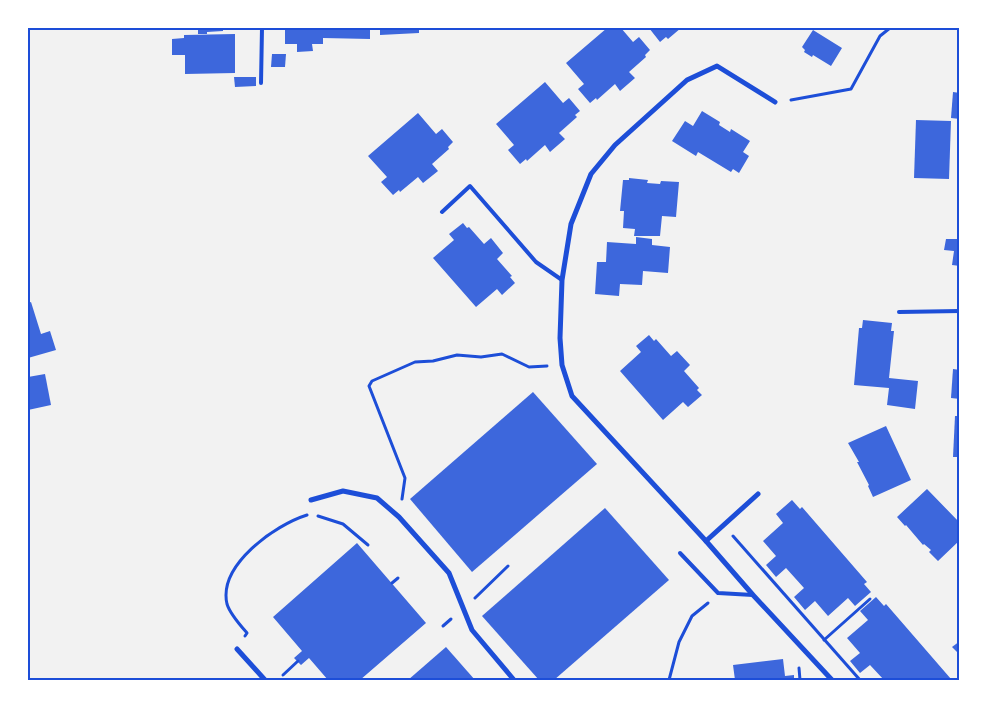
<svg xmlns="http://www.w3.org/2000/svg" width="987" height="708" font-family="'Crimson Pro',serif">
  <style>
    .building { fill: #3d67dc }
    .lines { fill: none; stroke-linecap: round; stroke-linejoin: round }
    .path { stroke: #1d4ed8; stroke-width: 3 }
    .service { stroke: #1d4ed8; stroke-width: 4 }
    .minor { stroke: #1d4ed8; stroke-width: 5 }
    .neatline { fill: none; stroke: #1d4ed8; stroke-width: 2 }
  </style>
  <rect width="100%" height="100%" fill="#f2f2f2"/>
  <g class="building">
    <path d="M198,28H223V31L207,32V34H198Z"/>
    <path d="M285,28H370V39L323,38V44H312L313,51L297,52V44H285Z"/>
    <path d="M380,28H419V33L380,35Z"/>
    <path d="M607,28H621L633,42L639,37L650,50L645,55L646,57L629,72L635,78L620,91L615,84L597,100L596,98L590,103L578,89L584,84L566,63Z"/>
    <path d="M649,28H681L668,39L666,37L660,42Z"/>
    <path d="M813,30L842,48L831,66L813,55L812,57L804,52L805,50L802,47Z"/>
    <path d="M235,34V73L185,74V55H172V39L184,38V35Z"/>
    <path d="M272,54H286L285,67H271Z"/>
    <path d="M234,77H256V86L235,87Z"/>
    <path d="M545,82L563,103L569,98L580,111L575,115L577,117L559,133L565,139L550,152L545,145L527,161L526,159L520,164L508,150L514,145L496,124Z"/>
    <path d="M953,92L960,93V119L951,118Z"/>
    <path d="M702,111L720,122L719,125L730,132L731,129L750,141L743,152L749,156L739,173L733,169L731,172L698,152L696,156L672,141L685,121L693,126Z"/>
    <path d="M418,113L436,134L442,129L453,142L448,147L449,149L432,164L438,171L423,183L418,177L400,192L399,190L393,195L381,182L387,177L368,156Z"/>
    <path d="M916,120L951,121L949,179L914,178Z"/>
    <path d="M629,178L648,180L647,183L660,184L661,181L679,182L676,217L662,216L660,236H634L635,229L623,228L624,211H620L623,180H629Z"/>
    <path d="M463,223L467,228L469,227L484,244L491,238L503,253L497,259L512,276L510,277L515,283L502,295L497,289L476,307L433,258L454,240L449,234Z"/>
    <path d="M636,237L652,239V245L670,247L668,273L643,271L642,285L620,284L619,296L595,294L597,262H606L607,242L636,244Z"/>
    <path d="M946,239H960V266L952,265L954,251L944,250Z"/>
    <path d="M31,302L41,334L50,331L56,350L28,358V303Z"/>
    <path d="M863,320L892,323L891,331H894L889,378L918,381L915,409L887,405L889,388L854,385L859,328H862Z"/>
    <path d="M649,335L654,341L656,339L671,356L677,351L690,365L684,371L699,388L697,390L702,395L688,407L683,402L663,420L620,371L641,352L636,346Z"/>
    <path d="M953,369L960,370V399L951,398Z"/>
    <path d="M45,374L51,405L28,410V377Z"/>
    <path d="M533,392L597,464L472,572L410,499Z"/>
    <path d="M955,416H960V457H953Z"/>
    <path d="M886,426L911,480L873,497L868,486L869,485L857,462H859L848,443Z"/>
    <path d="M927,489L960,523V540L938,561L929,552L931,550L924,544L923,545L906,525L905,526L897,517Z"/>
    <path d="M792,500L800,509L802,507L867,582L864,584L871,592L855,606L848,598L828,616L815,601L805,610L794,597L804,588L786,568L776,577L766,565L776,556L763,541L783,523L776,514Z"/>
    <path d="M605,508L669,580L554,680H539L482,616Z"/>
    <path d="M357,543L426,623L360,680H328L309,658L301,665L294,658L302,651L273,617Z"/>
    <path d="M876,597L884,606L886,604L951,679L949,680H884L870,665L860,673L850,661L860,653L847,638L868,620L860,611Z"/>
    <path d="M960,641V655L952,647Z"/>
    <path d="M446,647L475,680H408Z"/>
    <path d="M783,659L785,676L794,675V680H735L733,665Z"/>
  </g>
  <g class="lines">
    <g class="path">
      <path d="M791,100L851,89L880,36L890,28"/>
      <path d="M402,499L405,478L369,386L372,381L415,362L433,361L457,355L481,357L502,354L529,367L547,366"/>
      <path d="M318,516L343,524L368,545"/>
      <path d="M733,536L860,680"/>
      <path d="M392,583L398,578"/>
      <path d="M475,598L508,566"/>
      <path d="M443,626L451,619"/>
      <path d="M245,636L247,633C240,625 230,614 227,604C218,565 275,525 307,515"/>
      <path d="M824,640L870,599"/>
      <path d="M799,668L800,680"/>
      <path d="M283,675L298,661"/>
      <path d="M669,680L679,642L692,616L708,603"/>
    </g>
    <g class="service">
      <path d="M261,83L262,28"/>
      <path d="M442,212L470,186L536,262L562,280"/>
      <path d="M899,312L960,311"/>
      <path d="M680,553L718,593L753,595"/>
    </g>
    <g class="minor">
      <path d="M775,102L717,66L687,80L615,145L591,174L571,224L562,280L560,338L562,365L572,396L706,541L753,595L832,680"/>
      <path d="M311,500L343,491L377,498L399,517L449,573L472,630L514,680"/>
      <path d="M706,541L758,494"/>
      <path d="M237,649L265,680"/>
    </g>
  </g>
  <rect width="987" height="708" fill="none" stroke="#ffffff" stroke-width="58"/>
  <rect x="29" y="29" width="929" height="650" class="neatline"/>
</svg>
